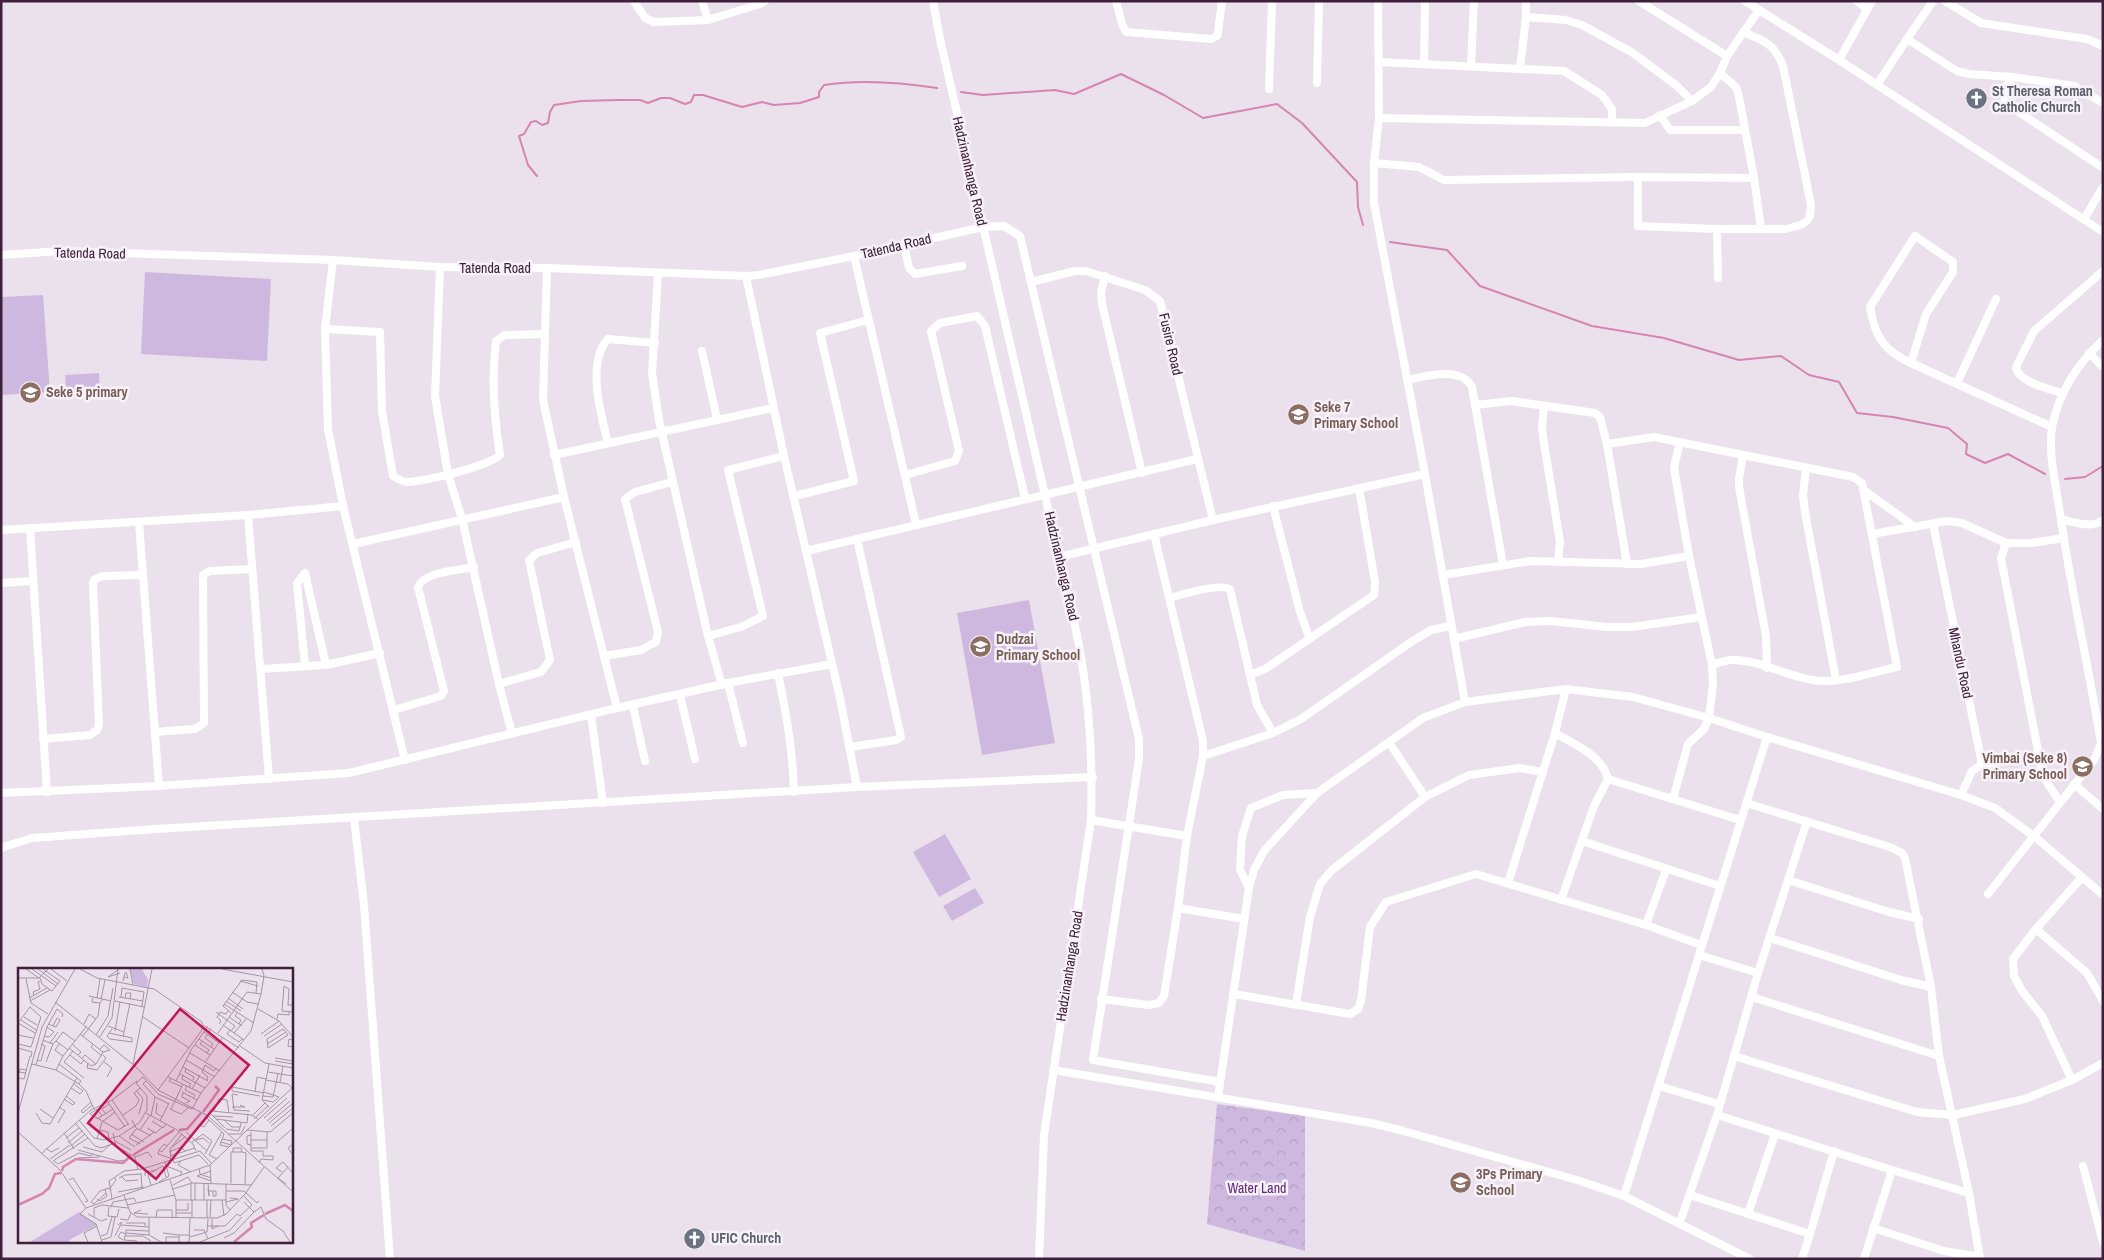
<svg xmlns="http://www.w3.org/2000/svg" width="2104" height="1260" font-family="'Archivo Narrow',sans-serif">
  <style>
    .grass { fill: #cfb8df }
    .forest { fill: url(#forest-crowns) }
    .lines { fill: none; stroke-linecap: round; stroke-linejoin: round }
    .stream { stroke: #d585ae; stroke-width: 2 }
    .minor { stroke: #fff; stroke-width: 8 }
    .labels { text-anchor: middle; dominant-baseline: central; stroke-width: 5; stroke-linejoin: round; paint-order: stroke }
    .worship-label { font-size: 14px; font-weight: bold; fill: #5b616d; stroke: #f7f1f9; text-anchor: start }
    .street-label { font-size: 14px; fill: #3e203c; stroke: #f7f1f9 }
    .education-label { font-size: 14px; font-weight: bold; fill: #785e54; stroke: #f7f1f9; text-anchor: start }
    .park-label { font-size: 14px; fill: #612778; stroke: #f7f1f9 }
    .inset-river { fill: none; stroke: #d585ae; stroke-width: 2.5 }
    .inset-road { fill: none; stroke: #a694a6; stroke-width: 1 }
    .view { fill: #c2185b; fill-opacity: 0.15; stroke: #c2185b; stroke-width: 2.5 }
    .inset-edge { fill: none; stroke: #3e203c; stroke-width: 2.5 }
  </style>
  <defs>
    <pattern id="forest-crowns" width="20" height="18" patternUnits="userSpaceOnUse" patternTransform="scale(1.25)"><rect width="20" height="18" fill="#cfb8df"/><path d="M2 6a3 3 0 1 1 6 0M12 15a3 3 0 1 1 6 0" fill="none" stroke="#b39ec0"/></pattern>
  </defs>
  <rect width="100%" height="100%" fill="#ebe1ec"/>
  <g class="grass">
    <path d="M145,272L271,279L267,361L141,354Z"/>
    <path d="M43,295L50,392L1,395V297Z"/>
    <path d="M99,373L100,390L66,392L65,375Z"/>
    <path d="M1029,600L1055,743L982,755L957,613Z"/>
    <path d="M945,834L971,879L939,897L913,852Z"/>
    <path d="M975,888L984,903L952,921L943,906Z"/>
  </g>
  <path class="forest" d="M1217,1104L1305,1116V1251L1207,1224Z"/>
  <g class="lines">
    <g class="stream">
      <path d="M961,92L983,95L1055,90L1074,94L1121,74L1164,95L1203,118L1277,104L1302,123L1357,182L1358,207L1363,225"/>
      <path d="M537,176L528,165L519,136L524,134L531,122L536,121L542,125L548,123L550,112L554,105L581,101L619,100H640L648,103L661,98H670L685,104L691,102L694,95H703L742,107L762,102L774,105L800,103L819,97V92L824,85C862,79 899,82 937,88"/>
      <path d="M1390,242L1447,250L1480,286L1592,326L1664,338L1739,360L1781,356L1809,375L1839,382L1857,413L1893,417L1948,428L1967,444L1966,454L1985,463L2008,454L2045,474"/>
      <path d="M2065,479L2085,477L2103,466"/>
    </g>
    <g class="minor">
      <path d="M634,1L645,18L654,22L708,20L760,4L765,1"/>
      <path d="M702,1L708,20"/>
      <path d="M933,1L940,39L1075,626C1089,690 1093,755 1091,820L1044,1135L1039,1259"/>
      <path d="M1116,1L1122,24L1126,32L1211,39L1217,36L1218,32L1222,1"/>
      <path d="M1378,1L1379,118L1374,163V203L1425,474L1465,702"/>
      <path d="M1526,1V17L1566,20L1582,25L1633,53L1677,86L1692,101"/>
      <path d="M1639,1L1727,56"/>
      <path d="M1745,1L1839,60L2103,232"/>
      <path d="M1857,1L1867,9"/>
      <path d="M1933,1L1907,39L1957,71L1969,74L2012,77L2074,86L2103,103"/>
      <path d="M1945,1L1981,23L2087,39L2103,46"/>
      <path d="M1743,32C1764,41 1774,43 1783,66L1811,205L1810,216L1807,221L1801,225L1786,229H1717L1638,226V177L1754,178L1761,228"/>
      <path d="M1839,60L1872,1"/>
      <path d="M1379,62L1564,71L1602,95L1612,109V121"/>
      <path d="M1424,64L1425,1"/>
      <path d="M1471,66L1474,1"/>
      <path d="M1520,69L1526,17"/>
      <path d="M1720,73L1736,87L1739,97L1754,178"/>
      <path d="M2012,77C2006,87 1999,94 2008,105L2103,168"/>
      <path d="M1317,83L1319,1"/>
      <path d="M1877,85L1907,39"/>
      <path d="M1269,89L1272,1"/>
      <path d="M1660,115L1670,130H1745"/>
      <path d="M1379,118L1645,123L1692,101L1711,87L1720,73L1727,56L1759,10"/>
      <path d="M1374,163L1419,167L1444,180L1638,177"/>
      <path d="M2084,219L2103,187"/>
      <path d="M1717,229L1718,278"/>
      <path d="M904,244L909,268L915,274L962,266"/>
      <path d="M1,255L61,251L333,260L440,267L547,268L746,276L759,275L854,256L983,227L1004,226L1020,236L1139,739V759L1093,1060L1220,1082"/>
      <path d="M854,256L916,524"/>
      <path d="M333,260L325,329L328,429L343,506L405,760"/>
      <path d="M440,267L435,396L448,474L462,519L499,684L512,734"/>
      <path d="M547,268L543,400L564,497L617,708"/>
      <path d="M658,274L652,373L659,420L708,636L722,685"/>
      <path d="M746,276L784,456L840,698L857,787"/>
      <path d="M1105,276L1101,292L1102,304L1142,473"/>
      <path d="M1031,282L1075,271H1086L1145,290L1160,301L1213,520"/>
      <path d="M325,329L380,332L382,411L393,476C397,478 402,482 407,482C426,481 487,467 500,455C494,417 491,379 496,341L505,335L545,334"/>
      <path d="M702,351L717,419"/>
      <path d="M2089,353L2103,367"/>
      <path d="M1911,363L1926,314L1953,272V262L1915,236L1870,307C1875,337 1883,350 1911,363L2052,427"/>
      <path d="M1407,380C1426,376 1461,366 1472,387L1503,565"/>
      <path d="M1957,383L1996,299"/>
      <path d="M2062,393C2049,389 2018,382 2016,367L2034,331L2103,271"/>
      <path d="M1475,405L1511,401L1595,413L1600,417L1607,444L1627,564"/>
      <path d="M1544,407L1542,426L1543,437L1560,542L1558,562"/>
      <path d="M608,443C601,415 586,362 608,339L655,343"/>
      <path d="M1607,444L1654,437L1853,477L1862,483L1897,667C1873,672 1846,682 1821,681C1790,679 1761,659 1730,660C1724,661 1717,663 1712,665"/>
      <path d="M554,455L773,408"/>
      <path d="M1743,456L1739,478V487L1766,636L1767,668"/>
      <path d="M1806,468L1803,495L1805,512L1836,680"/>
      <path d="M905,475L955,461L959,451L931,331L940,323L977,316L985,326L1025,498"/>
      <path d="M1865,491L1915,527"/>
      <path d="M795,496L854,481L820,333L868,320"/>
      <path d="M1273,506L1300,612L1310,639"/>
      <path d="M248,515L269,779"/>
      <path d="M2061,519C2073,522 2092,529 2103,520"/>
      <path d="M139,523L159,786"/>
      <path d="M1933,524L1981,759V765L1972,771L1961,795"/>
      <path d="M30,528L47,792"/>
      <path d="M1,530L248,515L343,506"/>
      <path d="M1872,534L1947,521L1962,523L2006,543H2031L2064,538"/>
      <path d="M2006,543L2001,558L2042,772L2046,781L2060,802"/>
      <path d="M353,544L564,497"/>
      <path d="M806,551L1197,459"/>
      <path d="M1059,557L1213,520L1425,474"/>
      <path d="M1443,575L1531,561L1641,564L1689,556"/>
      <path d="M1,583L33,581"/>
      <path d="M1170,598C1183,594 1219,583 1230,589L1257,705L1273,733"/>
      <path d="M708,636L741,627L763,616L728,470L784,456"/>
      <path d="M1454,639L1525,622L1550,621L1607,627H1632L1701,617"/>
      <path d="M604,656L641,650L656,642L658,632L625,499L635,492L672,482"/>
      <path d="M305,666L297,583L305,573L326,665"/>
      <path d="M261,669L326,665L380,653"/>
      <path d="M778,673C786,713 793,751 794,792"/>
      <path d="M1250,675L1265,669L1374,595L1375,582L1359,488"/>
      <path d="M728,683L743,743"/>
      <path d="M499,684L541,672L550,660L529,560L537,553L576,542"/>
      <path d="M680,695L695,759"/>
      <path d="M633,706L645,761"/>
      <path d="M394,710L441,696L444,691L418,587C423,572 459,570 474,567"/>
      <path d="M591,715L603,803"/>
      <path d="M155,732L195,729L204,723L203,575L210,571L252,569"/>
      <path d="M1555,733C1575,745 1602,755 1608,779L1594,806L1561,900"/>
      <path d="M43,739L90,735L97,730L99,724L93,584L94,580L102,576L143,575"/>
      <path d="M1389,742L1425,797"/>
      <path d="M850,747L896,740L901,737L857,539"/>
      <path d="M1203,756L1273,733L1301,719L1411,642L1431,630L1450,626"/>
      <path d="M1981,765L2039,755"/>
      <path d="M1608,779L1740,820"/>
      <path d="M2074,784L2103,809"/>
      <path d="M1,793L159,786L349,773L617,708L728,683L832,664"/>
      <path d="M1673,799L1688,744L1704,729L1709,718L1713,684L1712,665L1689,556L1675,474L1674,467L1680,442"/>
      <path d="M1746,803L1890,847L1902,853L1905,858L1931,987L1939,1056L1969,1193L1980,1259"/>
      <path d="M354,818L364,905L390,1259"/>
      <path d="M1091,820L1187,836"/>
      <path d="M1582,841L1720,886"/>
      <path d="M1,848L32,838L156,829L857,787L1093,777"/>
      <path d="M1788,880L1889,912L1919,919"/>
      <path d="M1508,883L1555,733L1566,689"/>
      <path d="M1249,888L1240,870L1242,836L1251,808L1283,795L1317,793"/>
      <path d="M1988,894L2094,760L2101,744C2089,667 2071,591 2060,513C2056,485 2048,455 2052,427C2059,392 2077,364 2103,340"/>
      <path d="M1178,908L1244,919"/>
      <path d="M1646,925L1666,870"/>
      <path d="M2036,929L2087,973L2103,1001"/>
      <path d="M1770,938L1901,980L1931,987"/>
      <path d="M1699,955L1758,973"/>
      <path d="M1234,994L1350,1014L1358,1009L1361,1001L1370,927L1386,902L1476,874L1646,925L1701,945"/>
      <path d="M1752,997L1939,1056"/>
      <path d="M1101,999L1149,1005L1159,1003L1164,996L1178,908L1187,836L1203,756V741L1154,534"/>
      <path d="M1296,1004L1310,917L1320,884L1332,870L1425,797L1469,775L1520,768L1543,772"/>
      <path d="M1734,1056L1917,1112L1953,1115L2025,1099L2072,1080L2103,1063"/>
      <path d="M1053,1070L1371,1123L1400,1130L1577,1180L1624,1196L1750,1259"/>
      <path d="M2072,1080L2042,1016L2022,991L2014,976L2013,959L2036,929L2082,877"/>
      <path d="M1659,1086L1719,1104"/>
      <path d="M1218,1097L1249,888L1254,870L1264,851L1317,793L1423,718L1465,702L1566,689L1633,697L1709,718L1767,737L1961,795L1995,808L2035,837L2103,895"/>
      <path d="M1717,1115L1892,1170L1969,1193"/>
      <path d="M2083,1166L2103,1242"/>
      <path d="M1690,1195L1810,1234L1834,1151"/>
      <path d="M1624,1196L1767,737"/>
      <path d="M1748,1214L1775,1134"/>
      <path d="M1680,1222L1717,1115L1758,973L1807,821"/>
      <path d="M1873,1228L1944,1251L1980,1257"/>
      <path d="M1802,1259L1810,1234"/>
      <path d="M1864,1259L1892,1170"/>
    </g>
  </g>
  <defs>
    <symbol id="church-disc" viewBox="-11 -11 22 22"><circle r="9.5" fill="#6b7280" stroke="#f7f1f9"/><path d="M-1.2-6h2.4v3.5h3.3v2.4h-3.3V6h-2.4V-.1h-3.3v-2.4h3.3Z" fill="#fff"/></symbol>
    <symbol id="school-disc" viewBox="-11 -11 22 22"><circle r="9.5" fill="#8d6e63" stroke="#f7f1f9"/><path d="M0-5L7-2L0 1L-7-2ZM-4 1L0 2.5L4 1V4Q0 6-4 4Z" fill="#fff"/></symbol>
  </defs>
  <g fill-rule="evenodd">
    <use href="#church-disc" x="1964" y="86" width="25" height="25"/>
    <use href="#school-disc" x="18" y="380" width="25" height="25"/>
    <use href="#school-disc" x="1286" y="402" width="25" height="25"/>
    <use href="#school-disc" x="968" y="634" width="25" height="25"/>
    <use href="#school-disc" x="2070" y="754" width="25" height="25"/>
    <use href="#school-disc" x="1448" y="1170" width="25" height="25"/>
    <use href="#church-disc" x="682" y="1226" width="25" height="25"/>
  </g>
  <g class="labels">
    <g class="worship-label">
      <text x="1992" y="91">St Theresa Roman<tspan x="1992" dy="16">Catholic Church</tspan></text>
      <text x="711" y="1238">UFIC Church</text>
    </g>
    <g class="street-label">
      <text transform="translate(970 171) rotate(77)">Hadzinanhanga Road</text>
      <text transform="translate(896 246) rotate(-13)">Tatenda Road</text>
      <text transform="translate(90 253) rotate(1)">Tatenda Road</text>
      <text x="495" y="268">Tatenda Road</text>
      <text transform="translate(1171 344) rotate(77)">Fusire Road</text>
      <text transform="translate(1062 566) rotate(77)">Hadzinanhanga Road</text>
      <text transform="translate(1961 663) rotate(78)">Mhandu Road</text>
      <text transform="translate(1069 966) rotate(-81)">Hadzinanhanga Road</text>
    </g>
    <g class="education-label">
      <text x="46" y="392">Seke 5 primary</text>
      <text x="1314" y="407">Seke 7<tspan x="1314" dy="16">Primary School</tspan></text>
      <text x="996" y="639">Dudzai<tspan x="996" dy="16">Primary School</tspan></text>
      <text x="2067" y="758" text-anchor="end">Vimbai (Seke 8)<tspan x="2067" dy="16">Primary School</tspan></text>
      <text x="1476" y="1174">3Ps Primary<tspan x="1476" dy="16">School</tspan></text>
    </g>
    <g class="park-label">
      <text x="1257" y="1188">Water Land</text>
    </g>
  </g>
  <g transform="translate(18 968)">
    <rect width="275" height="275" fill="#ebe1ec"/>
    <path d="M112,1H124L130,12L129,19L116,16Z" fill="#cfb8df"/>
    <path d="M61,244L79,257L51,272L52,274H12Z" fill="#cfb8df"/>
    <path class="inset-river" d="M185,144L201,122L197,118M161,162L169,161L183,145M115,187L156,162M44,203L45,199L58,191L105,195L113,188M0,237L24,226L31,220L37,206L43,205M247,246L267,237L275,243M216,274L234,259L233,255L246,247"/>
    <path class="inset-road" d="M8,1L21,10M14,1L38,18M20,1L40,16M33,1L49,13M62,1L79,10L136,21L184,54V62L140,122M101,1L90,9L102,5M112,1L115,17M204,1L275,14M0,10H21L30,1M22,10L24,16L34,23L42,13L25,1M8,11L13,35L30,46M105,13L107,5L108,4L110,10L106,9M222,13L240,18M214,24L229,34L240,36M16,27L15,24L22,21L20,14L22,13M71,28L93,33M101,29L125,33M103,29L104,20L126,24L124,38M11,30L29,20M75,30L74,34L82,35L85,31M79,30L82,11M107,30L108,25H113L112,31M210,30L225,41M83,31L87,12M12,33L32,22M97,33L126,39M208,33L223,43M37,34L118,99L140,122L190,148L275,224M206,36L236,55M275,37H270L271,21L266,18L264,43L275,44M240,41L261,53L275,69M198,44L217,58L213,63M213,45L205,38L224,12L239,14L238,25M219,45L217,48L223,52L221,56M6,49L19,57M125,49L171,80M211,49L224,58M259,51L260,46L271,47V44M3,52L18,62M0,55L12,39M0,55L17,65M31,56L35,58L38,59L42,52L39,50L35,58M66,56L71,46L78,51M201,56L203,53L199,49L202,44L208,46L210,43M185,57L221,80M205,57L226,72M90,58L106,64M193,60L191,64L199,70L198,73M94,61L89,68L92,71L114,74M265,61L270,67L250,80L249,71ZM212,62L209,66L221,74L224,71M97,63L102,34M186,64L201,75M91,65L114,70V74M200,65L229,24L243,26M216,65L228,51M243,66L261,53M0,67L15,70M78,67L90,48L95,20M189,67L187,70L195,76L193,79M26,68L31,69L36,64L29,59M65,68L80,48L82,35M246,68L264,56M105,69L112,35M81,70L94,50L100,1M181,71L196,81M25,72L32,75L40,64M275,72L271,71L270,78L275,79M38,73L45,64L57,73M184,73L182,76L191,82L189,85M32,75L35,76L38,73L50,82M42,75L37,82L45,88M0,76L13,79L23,49L12,39M54,76L63,84L60,87M75,76L73,79L84,88M249,76L268,64M177,77L192,87M222,78L247,95L275,100M0,80L14,84L13,89M51,80L73,98L78,96L85,84L62,66M82,81L86,77L92,82L85,84M55,83L46,94L66,110M172,85L202,103M52,87L63,96L66,92M64,90L67,87L78,96M257,90L275,93M19,92L23,93L27,78L23,76M168,92L197,109M188,93L205,69M257,93L275,96M28,94L35,76M86,94L94,100L89,109M70,95L69,100L79,102L88,90L85,87M14,96L38,102L61,116L68,123L76,141M41,96L63,113L61,116M115,96L134,1M18,97L29,59L39,41L45,46L44,49M165,99L190,113M168,101L167,104L176,109L175,112M38,102L45,88L68,59M250,104L275,108M8,105L1,104L2,101L9,102M162,106L187,120M165,107L164,111L173,116L171,119M150,109L183,125M0,110L6,111L12,88M153,110L151,113L164,119M189,112L190,109L184,104L187,97L196,103L198,100M248,112L270,116L274,120M128,113L125,116L137,129L151,136M158,113L173,82L190,58M118,115L125,109L140,126L174,141L183,125L233,63L243,26L246,8L244,1M262,115L265,98M169,118L167,122L177,127L175,130M214,119L246,125M214,119V123L242,128M53,120L62,126L65,123L56,116M174,121L182,107M119,123L125,131L121,146M164,124L179,132M237,124L239,109L248,111M165,125L164,129L172,133L168,135M220,127L214,126L216,142L232,143M245,128L255,129L260,106M46,131L55,137L57,135L48,128M94,132L111,157M245,132L255,134L261,129L246,124M73,134L63,143L65,145L74,137M90,134L107,159M139,135L138,145L144,149M214,139H227L222,137M251,139L244,132L251,96M22,141L35,150M152,141L163,146L170,140M153,141L165,116M196,143L201,131L209,132L211,145M0,145L24,59L57,1M18,145L24,155L32,156L59,110M128,145L159,162L175,176L178,183M192,145L207,160M88,146L84,141L91,136M105,147L118,138L121,132L116,125L122,120M235,147L247,135M84,148L79,141L72,146L100,162L110,156M133,148L137,129M195,148L215,149M189,150L183,158L186,159L191,152M246,150L269,130M79,151L95,141M198,151L229,155L230,146M236,151L250,138M61,152L76,170L86,172L101,168L121,155L129,142V128L118,115M114,152L118,160L133,168M206,152L214,159H223M134,153L145,160L148,156M142,153L151,135M249,153L272,133M40,155L47,143L41,139M57,155L77,178L83,180L97,175M251,155L274,136M253,158L275,140M119,160L111,170L122,176M129,160L138,165L144,159M208,161L221,163L223,155M81,162L90,164L91,171M122,162L132,147M229,162L252,164L275,145M0,164L41,201L68,240L192,197L275,119M168,164L189,183M204,164L189,150L194,143L234,147L240,151M233,164V183H245V188H255V192M46,165L56,181M95,165L98,178L117,189L120,202M113,166L126,174M211,166H223L227,158M233,167L229,168V176L233,177M101,168L117,179M48,170L61,160M79,171L84,154L97,144M178,172L185,170L191,175M233,172H249M97,173L113,182M174,174L185,166L194,173L187,186M203,174L213,177L214,173L204,171M50,175L64,163M258,175L275,160M146,176L149,178L144,184L141,182ZM275,176L270,180L275,187M118,177L136,164M53,178L67,166M149,178L161,164M65,179L84,184L93,176M154,179L167,169M28,180L33,184L41,180M233,180H249V164M60,182L100,193L108,192L112,186M141,182L140,186L152,190M151,184L163,179L167,183M215,184V180H223L224,184M24,185L73,142L94,132L119,113M152,188L177,180M117,189L130,184L134,190M60,190L82,189M32,191L52,177M155,191L156,195L181,187L190,196M199,191L191,187L204,164L206,166L202,177L211,179M153,192L152,181L164,166M35,193L70,170M36,193L40,196L61,185L73,188L75,185M163,193L160,197L173,204M241,195L243,191L255,192M192,197L193,215M148,198L164,204L162,208M181,201L182,206L193,210M264,204L258,200L265,194L275,205M123,205L124,221M127,208V204L138,202M104,209L108,213L120,212M101,210L107,207L123,206M51,212L55,210L70,233L67,234M152,212L158,232V250M193,213L179,208L193,203M141,214L151,208L147,194M213,215V184H224L228,185L227,216M208,216V237L212,242M268,216L260,210L270,199M133,217L130,207L141,200L145,198L148,209M155,217L170,209L174,215M190,220L191,228L190,215M87,221L88,225L76,236L73,234L82,223L91,220M155,221L174,215L234,217M91,222L98,212L96,209M191,223H198V228H195V223M208,223H226L239,235L241,233M100,224L126,219M106,227L112,244L119,249L199,250L208,246L227,226L246,199M79,231L82,233L89,228L88,225M94,231L91,213L106,203L124,201L182,183L194,196M158,232H208M173,232V216M177,232V215M186,232V215M204,232L206,248M208,234L220,231L212,230M226,234L236,244L243,239L248,251L265,263L272,274M109,237L157,227M91,239L90,248L99,249L101,241M93,239L95,234L116,230L118,234M68,240L62,246L78,256L84,274M123,242L116,245L130,246M158,242H170V235M158,245H174M70,246L83,253L89,251M76,249V240L84,237L110,240M192,249L193,232M131,250V267L143,274M138,250L139,242H154V250M174,250V232M189,250V232M102,251L110,252L113,245M194,251V261L200,258M108,255H127V258M103,257L131,259M190,258H207L219,246L222,248L234,237L226,228M176,262H186L190,271M108,265V262L131,263M145,265L161,267M83,268L89,266L94,249M97,268L104,254L100,257M107,268L108,265L131,267M172,269L189,264L190,251M206,270L216,265L236,244M84,272L93,269L97,249M105,272L100,269L103,264L108,266M119,273L106,272L107,268H125L133,273M70,274L66,265L79,258M148,274V269H161M161,274V267H172M171,274L172,250M182,274L212,262L224,249"/>
    <path class="view" d="M162,41L231,97L138,211L70,155Z"/>
    <rect width="275" height="275" class="inset-edge"/>
  </g>
  <rect width="2104" height="1260" fill="none" stroke="#3e203c" stroke-width="5"/>
</svg>
